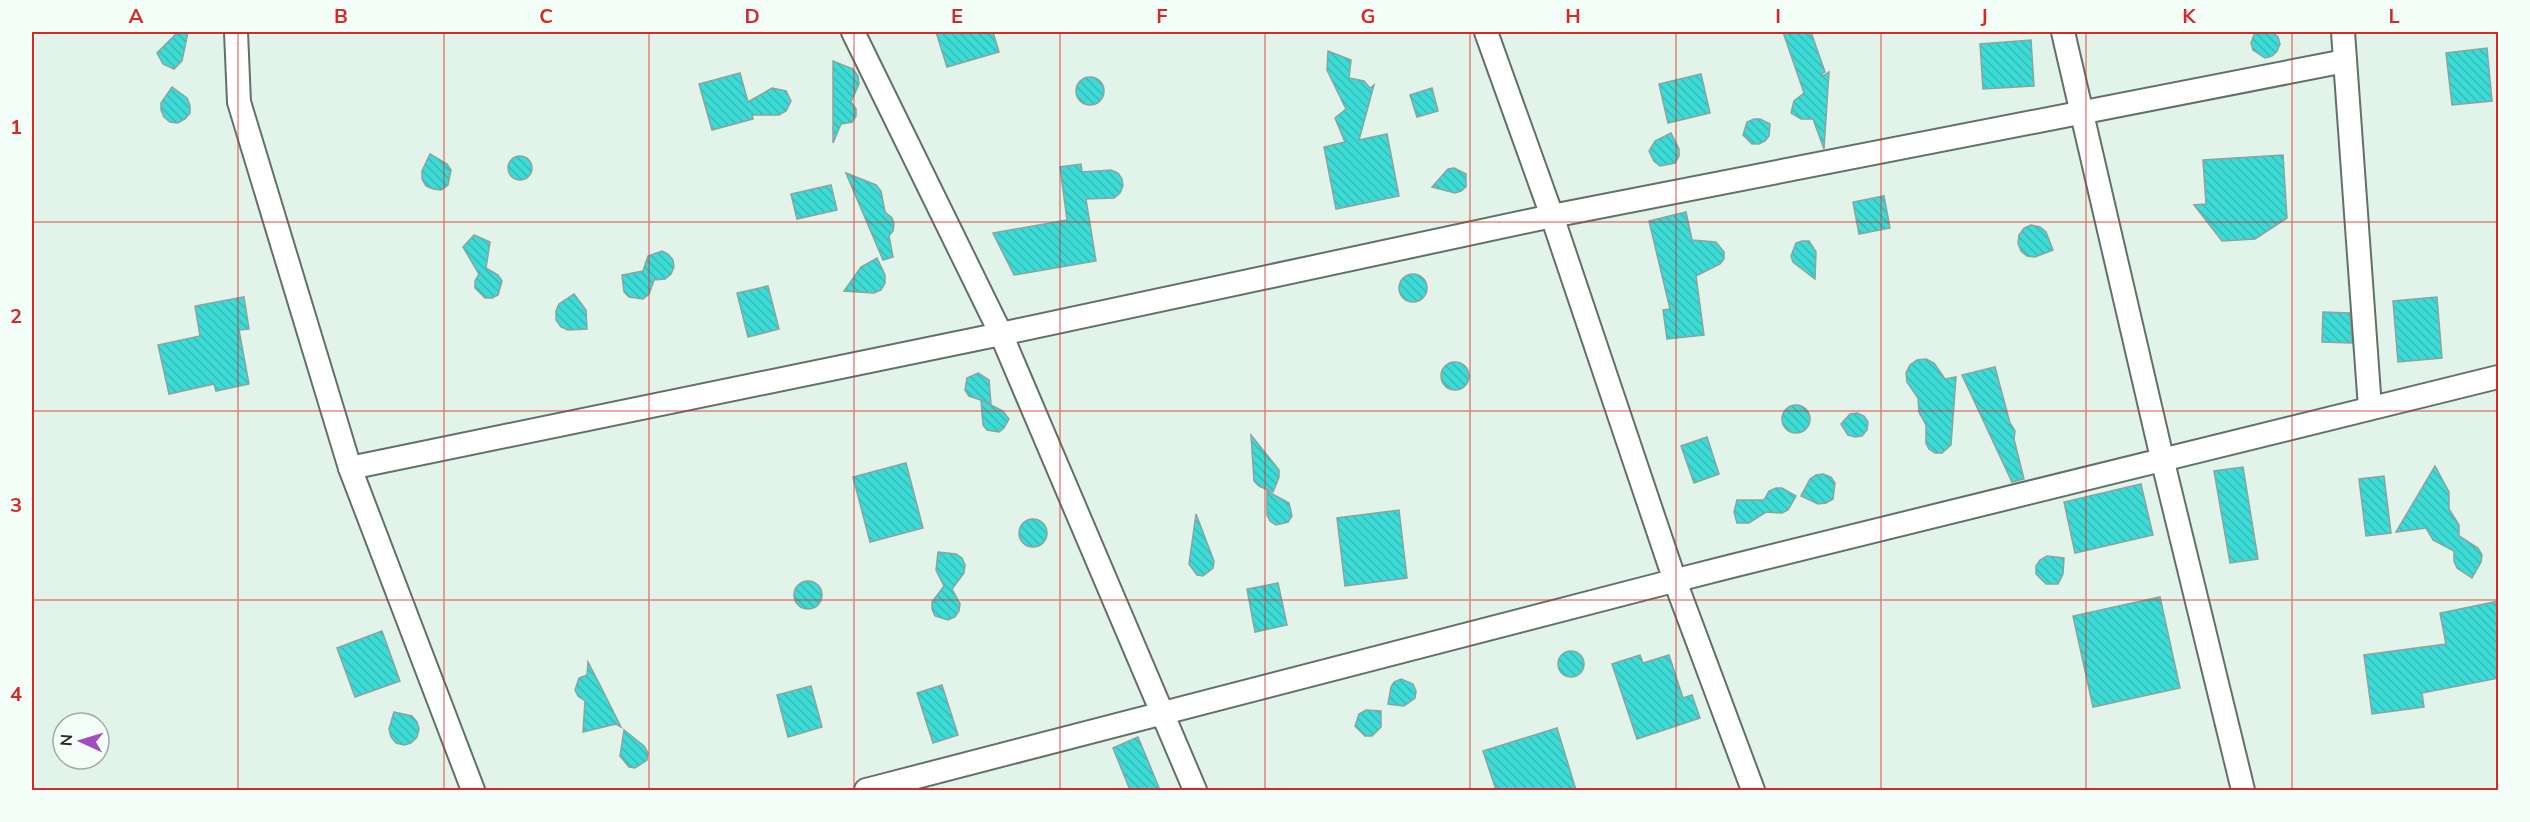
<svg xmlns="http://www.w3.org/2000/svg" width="2530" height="822" font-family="Mulish,sans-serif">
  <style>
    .building { fill: url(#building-back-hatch); stroke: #8ea2a0; stroke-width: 1.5 }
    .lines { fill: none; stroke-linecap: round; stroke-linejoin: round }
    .minor-casing { stroke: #627168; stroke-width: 26 }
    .minor { stroke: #fff; stroke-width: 22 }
    .grid { fill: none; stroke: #d62828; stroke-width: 1.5; stroke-opacity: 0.55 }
    .neatline { fill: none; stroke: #d62828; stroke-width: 2 }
    .grid-label { font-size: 20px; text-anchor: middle; font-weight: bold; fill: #d62828 }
  </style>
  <defs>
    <pattern id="building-back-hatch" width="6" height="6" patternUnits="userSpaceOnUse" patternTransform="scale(1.5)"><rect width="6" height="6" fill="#3cdbd5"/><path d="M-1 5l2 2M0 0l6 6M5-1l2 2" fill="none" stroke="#35bcb7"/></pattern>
  </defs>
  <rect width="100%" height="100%" fill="#e2f3e9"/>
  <g class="building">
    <path d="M178,32H188L182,61L174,69L163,64L157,53Z"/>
    <path d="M936,32H993L999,52L947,67Z"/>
    <path d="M1783,32H1811L1825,72L1822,73L1823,76L1829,72L1824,149L1813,119H1801L1791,113L1794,101L1804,93Z"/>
    <path d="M2255,32H2272L2278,37L2280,44L2277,51L2272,56L2265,58L2253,50L2251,43Z"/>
    <path d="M2031,40L2034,86L1983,89L1980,44Z"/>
    <path d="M2487,48L2492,101L2452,105L2446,53Z"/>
    <path d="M1328,51L1351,60L1349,78L1364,81L1370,88L1374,85L1359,140L1387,134L1399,196L1336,209L1324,147L1345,142L1335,118L1346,109L1327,70Z"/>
    <path d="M833,61L853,69L858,76L859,84L851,102L856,109V116L852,122L841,124L833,143Z"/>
    <path d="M740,73L748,102L772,88L786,91L791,101L786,111L779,115H752L753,119L712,130L699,84Z"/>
    <path d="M1701,74L1710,113L1668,123L1659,84Z"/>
    <circle cx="1090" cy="91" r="14"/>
    <path d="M172,87L187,98L190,106V113L185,119L178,123L170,122L164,117L161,110V103Z"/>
    <path d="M1432,88L1438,111L1417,117L1410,95Z"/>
    <path d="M1754,119H1760L1770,124L1769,136L1765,141L1759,144H1752L1743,135L1747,122Z"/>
    <path d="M1671,133L1679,149V156L1675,163L1660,166L1654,161L1649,151L1655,141Z"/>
    <path d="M430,154L447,164L451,170L448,185L441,190L433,189L426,186L422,179V171Z"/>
    <path d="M2283,155L2287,218L2255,239L2222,241L2194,205L2206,204L2203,160Z"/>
    <circle cx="520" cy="168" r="12"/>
    <path d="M1081,164L1082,172L1111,170L1118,173L1122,179L1123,186L1120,193L1114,198L1086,199L1096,261L1014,275L993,233L1067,220L1060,167Z"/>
    <path d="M1454,168L1466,174V187L1461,191L1455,193L1432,187L1448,169Z"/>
    <path d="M846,173L876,185L881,191L885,212L892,218L894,224L893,231L889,236L893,257L883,260Z"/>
    <path d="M831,185L837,210L797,219L791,194Z"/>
    <path d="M1884,196L1890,228L1859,234L1853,202Z"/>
    <path d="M1686,212L1692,240L1716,242L1724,252V259L1720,264L1696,276L1704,335L1667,339L1663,310L1670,309L1649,221Z"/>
    <path d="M2031,225L2040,227L2046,232L2053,250L2035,257L2027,256L2021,251L2018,243L2019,235L2024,228Z"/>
    <path d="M474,235L490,242L486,268L498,275L502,281L498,295L492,298H485L475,288V281L479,274L463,247Z"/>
    <path d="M1802,241H1809L1816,252L1815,279L1793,262L1791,256L1796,243Z"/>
    <path d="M662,251L668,254L673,260L674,267L671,274L665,279L654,280L649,294L643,299L629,297L624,292L622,275L643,271L648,256Z"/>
    <path d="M877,258L885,275V283L881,290L874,293L844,291L861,267Z"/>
    <circle cx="1413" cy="288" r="14"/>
    <path d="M768,286L779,329L748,337L737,293Z"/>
    <path d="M574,294L586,310L587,329L568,330L561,327L556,320V311L559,304Z"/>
    <path d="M244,297L249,329L239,330L249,384L216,391L214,384L169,394L158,345L200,336L195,306Z"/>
    <path d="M2437,297L2442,358L2398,362L2393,301Z"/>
    <path d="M2323,312L2350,313L2352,343L2322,342Z"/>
    <path d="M1926,359L1934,363L1945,379L1956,377L1951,445L1942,453H1935L1929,449L1926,443V425L1919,412L1918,398L1907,382L1906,373L1910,365L1917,360Z"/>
    <circle cx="1455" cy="376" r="14"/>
    <path d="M1995,367L2010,423L2015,431L2014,439L2024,479L2012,482L1962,375Z"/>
    <path d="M978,373L989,380L991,404L981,400L1003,411L1009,419L1004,428L999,432L987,430L983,425L981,400L969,396L965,390L967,378Z"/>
    <circle cx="1796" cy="419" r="14"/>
    <path d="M1857,413L1864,416L1868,422L1867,430L1862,436L1855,437L1848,435L1841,424L1850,414Z"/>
    <path d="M1251,435L1279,470V477L1273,492L1259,486L1254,481Z"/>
    <path d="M1707,437L1719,474L1694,483L1681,446Z"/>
    <path d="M906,463L923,528L870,542L853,477Z"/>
    <path d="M2435,466L2449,492V509L2459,525V536L2478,548L2482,555L2481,562L2472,578L2457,568L2454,561V551L2433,540L2426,528L2396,532Z"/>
    <path d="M2243,467L2258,559L2230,563L2214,471Z"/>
    <path d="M1823,474L1831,477L1835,483L1833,499L1826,503L1818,504L1801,496L1810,479L1816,475Z"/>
    <path d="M2384,476L2391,533L2366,536L2359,479Z"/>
    <path d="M2141,484L2153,535L2075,553L2064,502Z"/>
    <path d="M1776,488H1782L1796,496L1788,510L1782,513L1766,512L1749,523H1737L1734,512L1737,500H1764L1769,491Z"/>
    <path d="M1267,491L1289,503L1292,516L1288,522L1276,525L1270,521L1267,515Z"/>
    <path d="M1399,510L1407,578L1345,586L1337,518Z"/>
    <path d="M1196,514L1214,561L1213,568L1203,576L1197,575L1189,564Z"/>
    <circle cx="1033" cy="533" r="14"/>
    <path d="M938,552L956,554L962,558L965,565L964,573L952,589L960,604L959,611L955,617L948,620L935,616L932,609V602L944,586L936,570Z"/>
    <path d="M2047,556L2064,558L2063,574L2058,584H2046L2036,574V566L2040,560Z"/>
    <circle cx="808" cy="595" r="14"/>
    <path d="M1278,583L1287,625L1255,632L1247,589Z"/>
    <path d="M2160,597L2180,688L2093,707L2073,616Z"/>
    <path d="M2499,601V678L2422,693L2424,707L2372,714L2364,655L2446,644L2440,613Z"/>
    <path d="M382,631L400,681L355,697L337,648Z"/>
    <circle cx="1571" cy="664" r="13"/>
    <path d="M1640,655L1643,663L1669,655L1683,698L1692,695L1700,718L1637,739L1612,664Z"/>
    <path d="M588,662L600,685L621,727L616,724L583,732L585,701L578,696L575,690L579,678L587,675Z"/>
    <path d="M1401,679L1413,684L1416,691L1415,698L1404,706L1388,704L1391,687L1394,682Z"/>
    <path d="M942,685L958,735L933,743L917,693Z"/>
    <path d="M811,686L822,727L788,737L777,695Z"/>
    <path d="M1366,710L1381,711V727L1372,736H1365L1355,726L1359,714Z"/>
    <path d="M394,712L412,716L417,722L419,729L417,737L411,743L404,745L396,743L391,737L389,729Z"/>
    <path d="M1557,728L1576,790H1496L1483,751Z"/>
    <path d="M624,730L644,746L648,753L647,760L635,768L629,767L620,756Z"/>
    <path d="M1138,737L1160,790H1130L1113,748Z"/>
  </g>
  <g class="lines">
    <defs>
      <g id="minor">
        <path d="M236,32L239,102L350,468L473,790"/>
        <path d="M853,32L1001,334L1195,790"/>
        <path d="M1486,32L1552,216L1675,581L1753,790"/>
        <path d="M2063,32L2162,458L2243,790"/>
        <path d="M2343,32L2370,408"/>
        <path d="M350,468L1001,334L1552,216L2345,61"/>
        <path d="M866,790C1137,722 1407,650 1677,580C1950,510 2224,444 2498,377"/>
      </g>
    </defs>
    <use href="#minor" class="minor-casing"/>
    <use href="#minor" class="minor"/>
  </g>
  <path class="grid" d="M238,32V790M444,32V790M649,32V790M854,32V790M1060,32V790M1265,32V790M1470,32V790M1676,32V790M1881,32V790M2086,32V790M2292,32V790M32,222H2498M32,411H2498M32,600H2498"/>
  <rect width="2530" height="822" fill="none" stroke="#f4fef8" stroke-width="66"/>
  <g transform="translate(81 741) rotate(274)"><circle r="28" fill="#f4fef8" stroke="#a1a9a4" stroke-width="1.5"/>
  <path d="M0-4.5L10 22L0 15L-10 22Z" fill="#a14ebe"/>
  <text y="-9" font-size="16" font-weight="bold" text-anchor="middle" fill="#242a26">N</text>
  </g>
  <rect x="33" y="33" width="2464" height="756" class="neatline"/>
  <g class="grid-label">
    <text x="136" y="23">A</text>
    <text x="341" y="23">B</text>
    <text x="546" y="23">C</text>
    <text x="752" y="23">D</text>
    <text x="957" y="23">E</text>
    <text x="1162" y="23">F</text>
    <text x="1368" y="23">G</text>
    <text x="1573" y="23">H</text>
    <text x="1778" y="23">I</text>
    <text x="1984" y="23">J</text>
    <text x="2189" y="23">K</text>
    <text x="2394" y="23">L</text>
    <text x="16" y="134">1</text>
    <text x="16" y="323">2</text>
    <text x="16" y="512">3</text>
    <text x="16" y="701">4</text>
  </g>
</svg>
